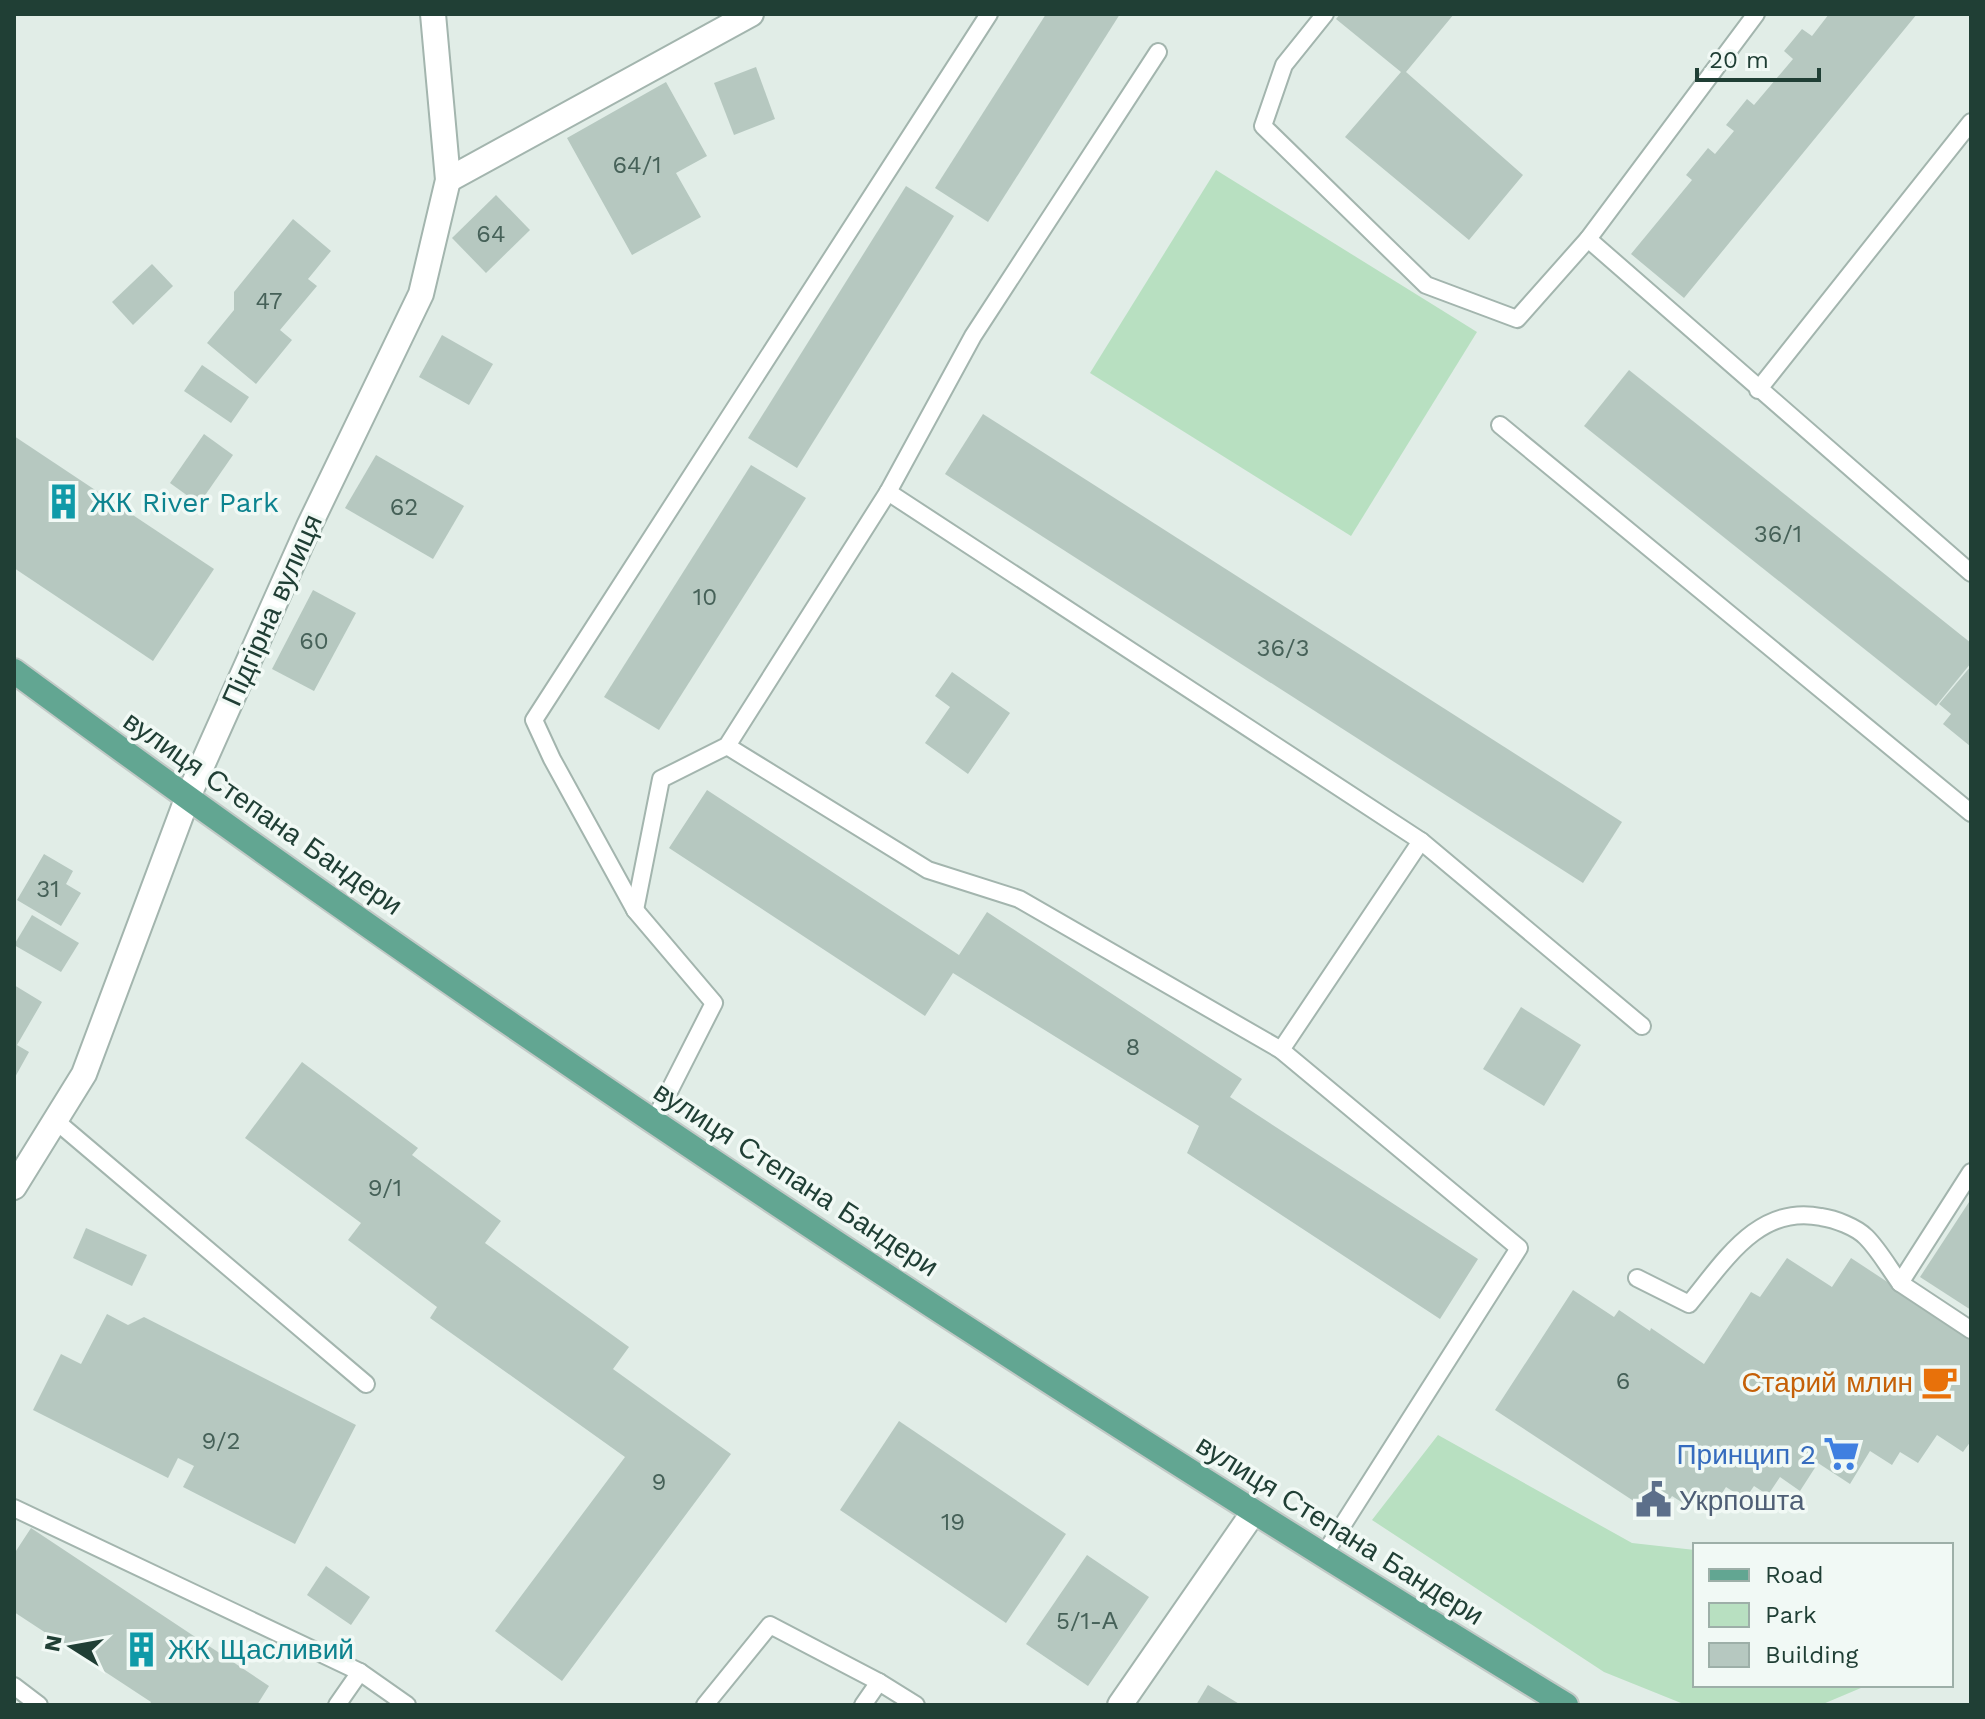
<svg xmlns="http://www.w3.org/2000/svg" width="1985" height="1719" font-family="'Work Sans',sans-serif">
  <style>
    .green { fill: #b8e0c1 }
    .building { fill: #b6c8c0 }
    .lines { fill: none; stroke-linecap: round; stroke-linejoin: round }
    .lane-casing { stroke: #a3b5ae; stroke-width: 20 }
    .street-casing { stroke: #a3b5ae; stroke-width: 28 }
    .primary-casing { stroke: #c1c9c6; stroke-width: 28 }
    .lane { stroke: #fff; stroke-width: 16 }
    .street { stroke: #fff; stroke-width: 24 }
    .primary { stroke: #62a692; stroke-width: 24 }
    .labels { text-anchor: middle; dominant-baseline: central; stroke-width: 7; stroke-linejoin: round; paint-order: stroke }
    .number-label { font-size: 24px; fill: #466158 }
    .culture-label { font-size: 28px; fill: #0d838f; stroke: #f1f9f5; text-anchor: start }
    .street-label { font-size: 28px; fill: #203f35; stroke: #f1f9f5 }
    .food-label { font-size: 28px; fill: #c56008; stroke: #f1f9f5; text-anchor: end }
    .shop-label { font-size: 28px; fill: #366cbe; stroke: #f1f9f5; text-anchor: end }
    .service-label { font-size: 28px; fill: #4e5e75; stroke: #f1f9f5; text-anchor: start }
  </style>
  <rect width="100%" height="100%" fill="#e1ede7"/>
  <g class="green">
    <path d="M1216,170L1477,332L1351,536L1090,373Z"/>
    <path d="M1438,1435L1632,1543L1695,1550V1685H1868L1823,1704L1686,1705L1604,1672L1372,1520Z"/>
  </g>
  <g class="building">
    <path d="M1046,14H1120L988,222L935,188Z"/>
    <path d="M1340,14H1454L1406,72L1523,175L1469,240L1345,137L1401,72L1336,19Z"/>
    <path d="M1829,14H1917L1684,298L1631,254L1692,180L1686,175L1708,148L1715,154L1734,131L1726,125L1747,99L1754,105L1793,59L1784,51L1802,29L1812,36Z"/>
    <path d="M756,67L775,119L734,135L714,83Z"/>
    <path d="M666,82L707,156L676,173L701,217L632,255L567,138Z"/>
    <path d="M906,186L954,216L797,468L748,438Z"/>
    <path d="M496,195L530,230L486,273L452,238Z"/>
    <path d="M293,219L331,251L308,279L317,286L280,330L292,340L256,384L207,343L234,310V292Z"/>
    <path d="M152,264L173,286L133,325L112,302Z"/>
    <path d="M442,335L493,364L469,405L419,377Z"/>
    <path d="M202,365L249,397L231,423L184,391Z"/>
    <path d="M1629,370L1971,643V663L1936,706L1584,426Z"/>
    <path d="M983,414L1622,822L1583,883L945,474Z"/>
    <path d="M204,434L233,455L199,504L170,483Z"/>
    <path d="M14,436L214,569L153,661L14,568Z"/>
    <path d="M376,455L464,506L433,559L345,508Z"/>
    <path d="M751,465L806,498L659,730L604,697Z"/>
    <path d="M313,590L356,613L314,691L272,669Z"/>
    <path d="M1971,666V744L1970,746L1943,724L1951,714L1939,704Z"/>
    <path d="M952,672L1010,713L968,774L925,743L950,707L935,696Z"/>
    <path d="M707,790L959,955L987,912L1242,1079L1230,1097L1478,1259L1440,1319L1187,1153L1199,1126L953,973L925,1016L669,848Z"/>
    <path d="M44,854L73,871L66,884L81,893L61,926L17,900Z"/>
    <path d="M32,915L79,943L61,972L14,945Z"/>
    <path d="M14,985L42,1002L17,1045L29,1052L14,1079Z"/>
    <path d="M1521,1007L1581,1045L1544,1106L1483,1069Z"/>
    <path d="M302,1062L418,1148L412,1155L501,1221L485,1243L629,1347L613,1369L731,1454L562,1681L495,1631L625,1457L430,1318L437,1307L348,1240L361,1223L245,1138Z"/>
    <path d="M1971,1199V1310L1920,1277Z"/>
    <path d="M86,1228L147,1255L132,1286L73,1258Z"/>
    <path d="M1787,1258L1832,1287L1851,1258L1971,1337V1441L1963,1452L1937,1435L1918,1463L1900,1452L1892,1465L1870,1451L1850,1484L1818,1463L1800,1491L1780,1477L1768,1495L1754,1486L1745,1499L1726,1487L1715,1504L1700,1494L1691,1508L1672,1496L1658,1517L1495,1410L1573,1290L1614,1317L1619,1310L1650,1331L1651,1328L1704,1364L1751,1292L1760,1297Z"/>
    <path d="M107,1314L128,1325L144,1317L356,1425L295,1544L183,1487L194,1466L178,1458L168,1478L33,1410L61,1354L81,1364Z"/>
    <path d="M899,1421L1066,1534L1006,1623L840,1510Z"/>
    <path d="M31,1528L269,1686L257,1705H149L151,1702L14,1612V1554Z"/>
    <path d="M1087,1555L1149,1597L1088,1686L1026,1644Z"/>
    <path d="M326,1566L370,1597L351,1625L307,1595Z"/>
    <path d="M1208,1685L1241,1705H1196Z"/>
  </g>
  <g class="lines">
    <defs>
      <g id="lane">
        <path d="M1325,14L1284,65L1263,126L1426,285L1517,319L1588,239L1756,14"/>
        <path d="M1588,239L1971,573"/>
        <path d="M1758,390L1971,122"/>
        <path d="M1500,425L1971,813"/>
        <path d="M888,492L1421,841L1281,1050"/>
        <path d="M727,746L928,870L1019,899L1281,1050L1519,1248L1323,1556"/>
        <path d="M1421,841L1642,1026"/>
        <path d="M635,910L661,779L727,746L888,492L973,336L1158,52"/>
        <path d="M56,1121L366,1384"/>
        <path d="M653,1123L714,1003L635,910L552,759L534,720L989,14"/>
        <path d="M1971,1172L1900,1283L1971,1330"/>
        <path d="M1637,1278L1689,1304C1724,1262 1758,1204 1821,1217C1835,1219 1856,1227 1866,1237C1879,1250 1889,1268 1900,1283"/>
        <path d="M14,1508L360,1672L407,1705"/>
        <path d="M14,1686L39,1705"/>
        <path d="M337,1705L360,1672"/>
        <path d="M705,1705L770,1625L879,1682L916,1705"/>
        <path d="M863,1705L879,1682"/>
      </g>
      <g id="street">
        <path d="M448,180L751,14"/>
        <path d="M14,1187L84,1074L187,799L310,524L421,294L448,180L433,14"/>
        <path d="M1120,1705L1253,1513"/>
      </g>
      <path id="primary" d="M14,671C515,1041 1036,1381 1566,1705"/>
    </defs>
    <use href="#lane" class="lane-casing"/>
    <use href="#street" class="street-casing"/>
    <use href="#primary" class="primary-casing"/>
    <use href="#lane" class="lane"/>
    <use href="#street" class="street"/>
    <use href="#primary" class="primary"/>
  </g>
  <defs>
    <symbol id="building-bare" viewBox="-9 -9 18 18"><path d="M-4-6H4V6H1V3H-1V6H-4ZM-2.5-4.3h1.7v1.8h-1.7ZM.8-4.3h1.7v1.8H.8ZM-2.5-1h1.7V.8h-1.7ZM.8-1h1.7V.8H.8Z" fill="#0f9aa8" stroke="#f1f9f5" stroke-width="2.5" paint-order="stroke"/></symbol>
    <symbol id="cafe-bare" viewBox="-9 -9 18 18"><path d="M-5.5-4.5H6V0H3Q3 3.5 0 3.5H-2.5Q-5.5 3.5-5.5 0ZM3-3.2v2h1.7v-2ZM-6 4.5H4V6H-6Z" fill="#e8710a" stroke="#f1f9f5" stroke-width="2.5" paint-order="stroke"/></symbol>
    <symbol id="supermarket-bare" viewBox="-9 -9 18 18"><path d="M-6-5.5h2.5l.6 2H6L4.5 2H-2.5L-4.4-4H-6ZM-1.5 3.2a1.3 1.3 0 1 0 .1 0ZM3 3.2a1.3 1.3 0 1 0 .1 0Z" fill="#3f7fe0" stroke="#f1f9f5" stroke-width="2.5" paint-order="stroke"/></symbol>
    <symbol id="civic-bare" viewBox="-9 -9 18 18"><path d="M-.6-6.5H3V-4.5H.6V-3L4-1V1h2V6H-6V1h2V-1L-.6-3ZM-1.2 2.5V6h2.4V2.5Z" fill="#5c6f8a" stroke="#f1f9f5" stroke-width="2.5" paint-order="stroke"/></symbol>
  </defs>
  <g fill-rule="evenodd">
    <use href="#building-bare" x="38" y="476" width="51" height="51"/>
    <use href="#cafe-bare" x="1914" y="1356" width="51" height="51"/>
    <use href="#supermarket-bare" x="1816" y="1428" width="51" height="51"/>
    <use href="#civic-bare" x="1628" y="1474" width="51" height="51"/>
    <use href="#building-bare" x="116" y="1624" width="51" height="51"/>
  </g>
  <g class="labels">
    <g class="number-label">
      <text x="637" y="165">64/1</text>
      <text x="491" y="234">64</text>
      <text x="269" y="301">47</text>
      <text x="404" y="507">62</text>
      <text x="1778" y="534">36/1</text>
      <text x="705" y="597">10</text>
      <text x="314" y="641">60</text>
      <text x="1283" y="648">36/3</text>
      <text x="48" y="889">31</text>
      <text x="1133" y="1047">8</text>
      <text x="385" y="1188">9/1</text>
      <text x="1623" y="1381">6</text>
      <text x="221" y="1441">9/2</text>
      <text x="659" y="1482">9</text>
      <text x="953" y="1522">19</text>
      <text x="1087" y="1621">5/1-А</text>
    </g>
    <g class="culture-label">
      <text x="90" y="502">ЖК River Park</text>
      <text x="168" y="1649">ЖК Щасливий</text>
    </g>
    <g class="street-label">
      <text transform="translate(272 610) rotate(-66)">Підгірна вулиця</text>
      <text transform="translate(263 813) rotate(35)">вулиця Степана Бандери</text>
      <text transform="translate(796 1179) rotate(33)">вулиця Степана Бандери</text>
      <text transform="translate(1340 1530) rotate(32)">вулиця Степана Бандери</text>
    </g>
    <g class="food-label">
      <text x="1913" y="1382">Старий млин</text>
    </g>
    <g class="shop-label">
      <text x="1816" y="1454">Принцип 2</text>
    </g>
    <g class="service-label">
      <text x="1679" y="1500">Укрпошта</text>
    </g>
  </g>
  <rect width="1985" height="1719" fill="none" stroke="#203f35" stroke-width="32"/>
  <rect x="1693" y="1543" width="260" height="144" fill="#f1f9f5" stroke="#9dafa8" stroke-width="2"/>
  <rect x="1709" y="1569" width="40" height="12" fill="#62a692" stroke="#9dafa8" stroke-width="2"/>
  <text x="1765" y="1583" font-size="24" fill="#203f35">Road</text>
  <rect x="1709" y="1603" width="40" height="24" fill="#b8e0c1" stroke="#9dafa8" stroke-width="2"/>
  <text x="1765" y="1623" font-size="24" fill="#203f35">Park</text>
  <rect x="1709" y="1643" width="40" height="24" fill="#b6c8c0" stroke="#9dafa8" stroke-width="2"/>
  <text x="1765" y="1663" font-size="24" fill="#203f35">Building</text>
  <g transform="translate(72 1647) rotate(281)" stroke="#f1f9f5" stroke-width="6" paint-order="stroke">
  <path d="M0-6L14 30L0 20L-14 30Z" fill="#203f35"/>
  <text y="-12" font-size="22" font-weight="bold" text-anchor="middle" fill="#203f35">N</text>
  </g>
  <path d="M1697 68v12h122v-12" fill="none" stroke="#203f35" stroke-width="4"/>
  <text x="1709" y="68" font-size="24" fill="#203f35" stroke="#f1f9f5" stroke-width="6" paint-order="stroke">20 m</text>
</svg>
